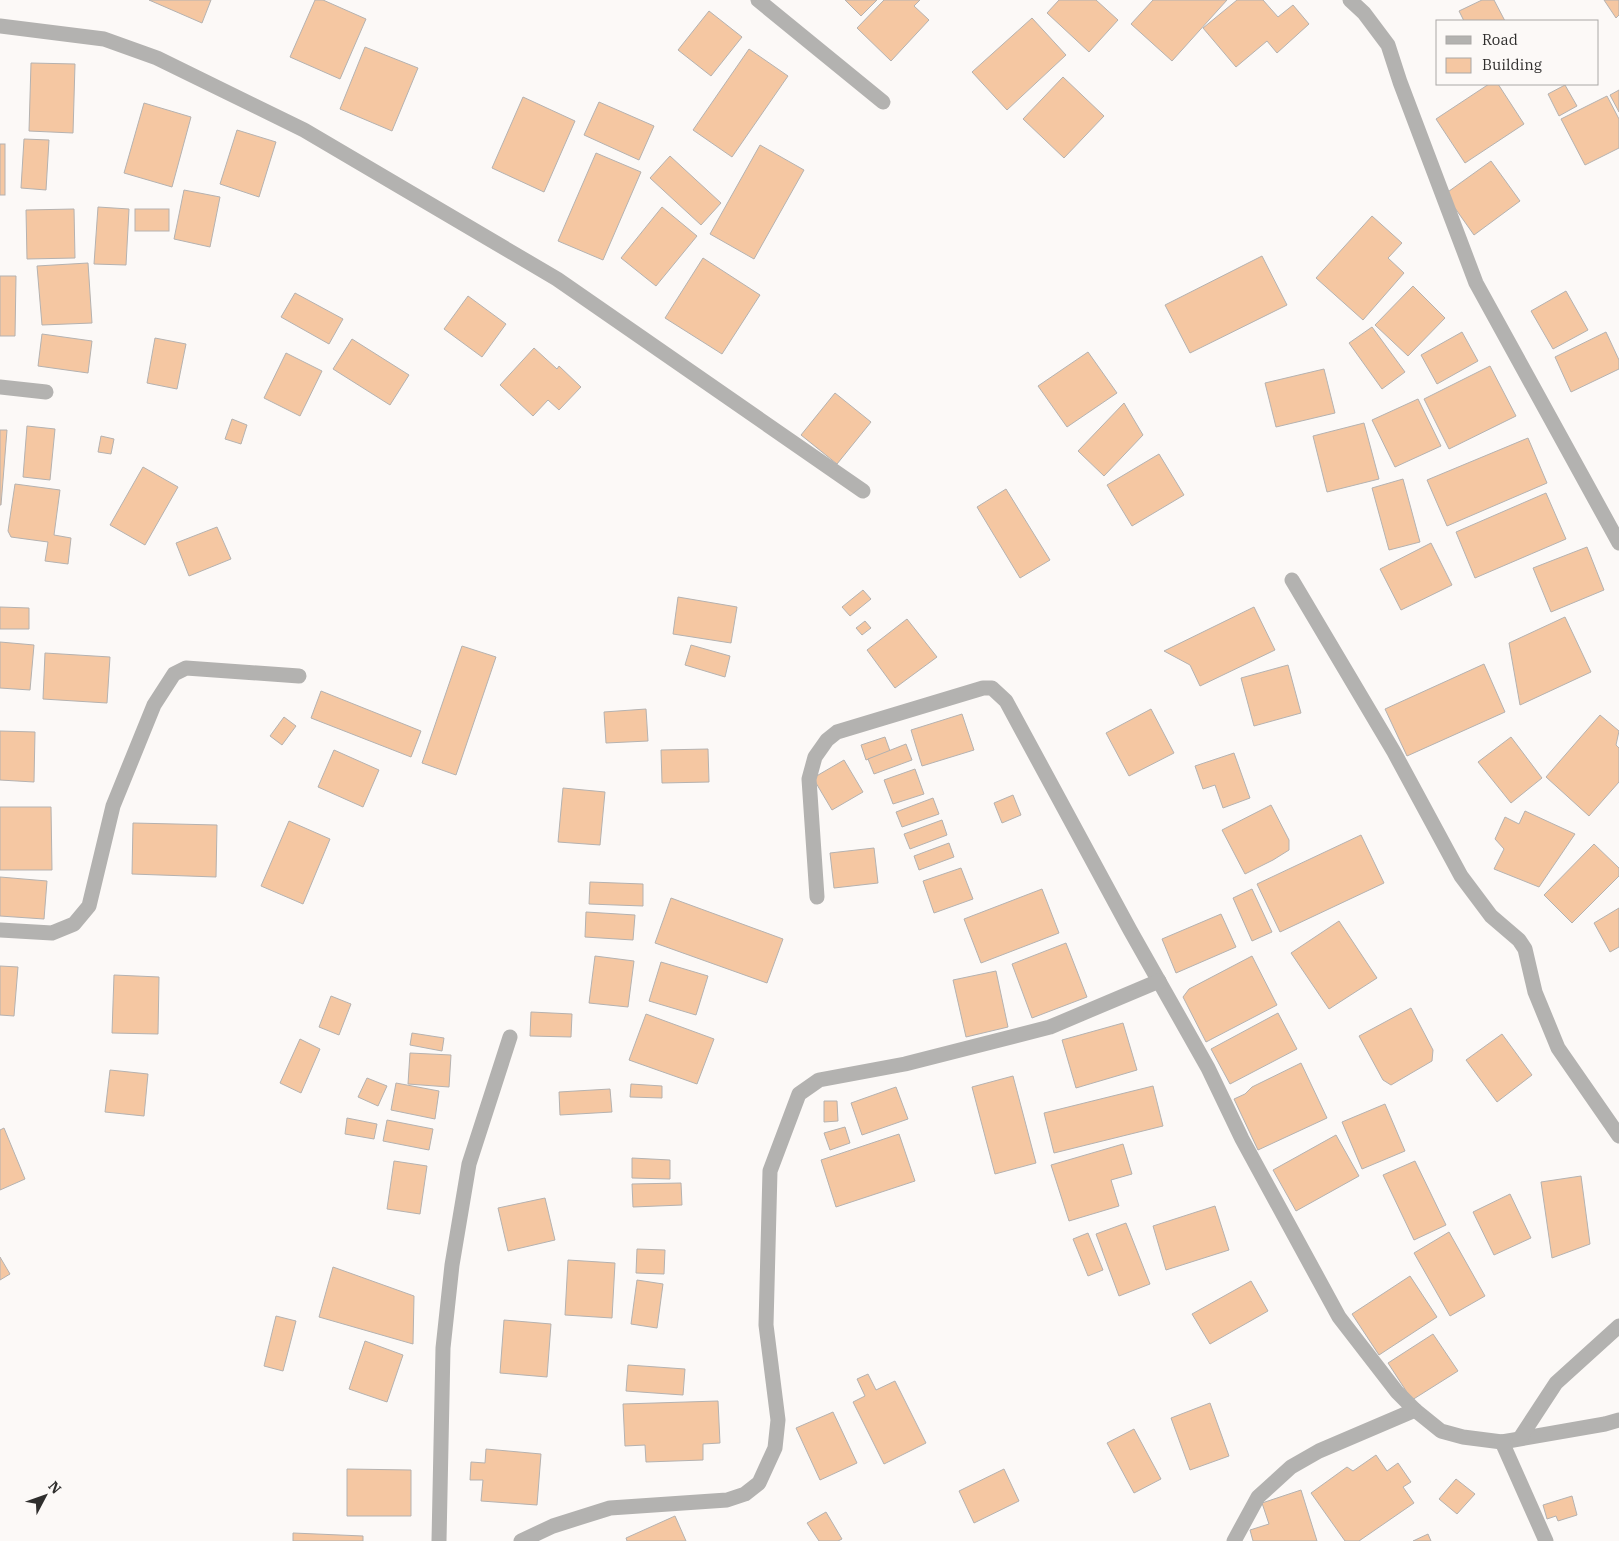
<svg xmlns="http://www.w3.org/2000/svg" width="1619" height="1541" font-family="'IBM Plex Serif',serif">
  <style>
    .building { fill: #f5c7a2; stroke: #b5b2b0 }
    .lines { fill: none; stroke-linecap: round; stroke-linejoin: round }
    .street { stroke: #b3b2b0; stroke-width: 15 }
  </style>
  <rect width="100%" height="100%" fill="#fcf9f7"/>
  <g class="building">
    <path d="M149,0H211L202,23Z"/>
    <path d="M315,0H323L366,19L340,79L290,57Z"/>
    <path d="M845,0H877L861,16Z"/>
    <path d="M884,0H920L914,6L929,20L891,61L857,28Z"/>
    <path d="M1059,0H1096L1118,20L1089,52L1047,13Z"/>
    <path d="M1153,0H1227L1172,61L1131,24Z"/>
    <path d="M1237,0H1263L1278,17L1293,5L1309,24L1277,53L1267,41L1236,67L1203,28Z"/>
    <path d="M1482,0H1494L1505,21H1464L1459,11Z"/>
    <path d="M1604,0H1619V15L1616,18Z"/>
    <path d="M709,11L742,37L711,76L678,50Z"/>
    <path d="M1032,18L1066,55L1007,110L972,72Z"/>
    <path d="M365,47L418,68L392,131L340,109Z"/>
    <path d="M749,49L788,76L732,157L693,130Z"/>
    <path d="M31,63L75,64L73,133L29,131Z"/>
    <path d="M1063,77L1104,116L1064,158L1023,119Z"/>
    <path d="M1489,84H1498L1524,124L1465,163L1436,119Z"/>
    <path d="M1565,85L1577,106L1559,116L1548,94Z"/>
    <path d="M1619,90V112L1610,95Z"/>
    <path d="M1607,96L1619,119V148L1585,165L1561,119Z"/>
    <path d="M523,97L575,121L544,192L492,168Z"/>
    <path d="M599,102L654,126L639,160L584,135Z"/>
    <path d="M144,103L191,117L172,187L124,173Z"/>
    <path d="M237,130L276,142L259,197L220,184Z"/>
    <path d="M24,139L49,140L46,190L21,188Z"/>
    <rect x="0" y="144" width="5" height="51"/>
    <path d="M760,145L804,170L754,259L710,234Z"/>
    <path d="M596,153L641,172L603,260L558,241Z"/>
    <path d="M670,156L721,203L701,225L650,178Z"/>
    <path d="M1491,161L1520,201L1474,235L1445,194Z"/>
    <path d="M184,190L220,197L210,247L174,239Z"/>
    <path d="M98,207L129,209L126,265L94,264Z"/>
    <path d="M662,207L697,236L656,286L621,258Z"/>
    <path d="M74,209L75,258L27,259L26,210Z"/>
    <rect x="135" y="209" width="34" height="22"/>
    <path d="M1372,216L1402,243L1388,258L1404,273L1363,320L1316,278Z"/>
    <path d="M1262,256L1287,305L1190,353L1165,305Z"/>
    <path d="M703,258L760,295L722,354L665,318Z"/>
    <path d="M88,263L92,323L42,325L37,266Z"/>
    <path d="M0,276H16L15,336H0Z"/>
    <path d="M1413,286L1445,318L1408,356L1375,325Z"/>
    <path d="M1566,291L1588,330L1553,349L1531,311Z"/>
    <path d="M295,293L343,319L329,344L281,317Z"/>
    <path d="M468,296L506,324L482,357L444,329Z"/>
    <path d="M1372,327L1405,372L1382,389L1349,343Z"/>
    <path d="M1462,332L1478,361L1437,384L1421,355Z"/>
    <path d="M1606,332L1619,360V369L1571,392L1555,357Z"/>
    <path d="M42,334L92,341L88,373L38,366Z"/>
    <path d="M155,338L186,344L177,389L147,383Z"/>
    <path d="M352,339L409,375L390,405L333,369Z"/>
    <path d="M534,348L557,369L559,366L581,387L559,410L548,400L533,416L500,385Z"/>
    <path d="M1088,352L1117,393L1067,427L1038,386Z"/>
    <path d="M286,353L322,371L300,416L264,398Z"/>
    <path d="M1490,366L1516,416L1449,449L1424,399Z"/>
    <path d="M1324,369L1335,413L1276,427L1265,383Z"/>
    <path d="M835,393L871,422L837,464L801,435Z"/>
    <path d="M1418,399L1441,446L1395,467L1372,420Z"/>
    <path d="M1124,403L1143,435L1104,476L1078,451Z"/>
    <path d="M232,419L247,425L241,444L225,439Z"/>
    <path d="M1364,423L1379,479L1327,492L1313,436Z"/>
    <path d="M27,426L55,429L50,480L23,477Z"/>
    <path d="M0,430H7L1,505H0Z"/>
    <path d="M101,436L114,439L111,454L98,452Z"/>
    <path d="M1528,438L1547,483L1447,526L1427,480Z"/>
    <path d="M1159,454L1184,495L1132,526L1107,485Z"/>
    <path d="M143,467L178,487L145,545L110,525Z"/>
    <path d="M1403,479L1420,542L1389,550L1372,488Z"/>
    <path d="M15,484L60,490L54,535L71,538L68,564L45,561L48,542L11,537L8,531Z"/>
    <path d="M1006,489L1050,560L1020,578L977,507Z"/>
    <path d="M1546,493L1566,539L1475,578L1456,532Z"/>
    <path d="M217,527L231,559L189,576L176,543Z"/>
    <path d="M1431,543L1452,585L1401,610L1380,569Z"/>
    <path d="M1587,547L1604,590L1551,612L1533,568Z"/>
    <path d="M863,590L871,599L850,616L842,607Z"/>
    <path d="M678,597L737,607L731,643L673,634Z"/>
    <path d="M0,607L29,608V629H0Z"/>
    <path d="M1254,607L1275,650L1200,686L1190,665L1164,651Z"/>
    <path d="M1565,617L1591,672L1520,705L1509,643Z"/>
    <path d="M907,619L937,657L895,688L867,650Z"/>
    <path d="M865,621L871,628L862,635L856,628Z"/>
    <path d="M0,642L34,645L30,690L0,688Z"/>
    <path d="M691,645L730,656L725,677L685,665Z"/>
    <path d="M462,646L496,657L456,775L422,763Z"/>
    <path d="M45,653L110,657L107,703L43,699Z"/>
    <path d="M1484,664L1505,712L1407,756L1385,709Z"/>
    <path d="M1288,665L1301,713L1254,726L1241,678Z"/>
    <path d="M321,691L421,731L411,757L311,718Z"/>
    <path d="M646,709L648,741L606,743L604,712Z"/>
    <path d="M1151,709L1174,753L1129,776L1106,733Z"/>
    <path d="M962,714L974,750L922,766L911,730Z"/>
    <path d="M1600,715L1619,731L1616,745L1619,748V782L1589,816L1546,777Z"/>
    <path d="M284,717L296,726L282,745L270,736Z"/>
    <path d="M0,731L35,732L34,782L0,780Z"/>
    <path d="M885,737L890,751L866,760L861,745Z"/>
    <path d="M1511,737L1542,778L1511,803L1478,762Z"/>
    <path d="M906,744L912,760L874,774L868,759Z"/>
    <path d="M708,749L709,782L662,783L661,750Z"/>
    <path d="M334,750L379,770L363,807L318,787Z"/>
    <path d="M1234,753L1250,798L1223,808L1215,785L1203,789L1195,766Z"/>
    <path d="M844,760L863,792L832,810L813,778Z"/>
    <path d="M915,769L924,794L893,804L884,780Z"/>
    <path d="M563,788L605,792L600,845L558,842Z"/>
    <path d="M1013,795L1021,815L1002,823L994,803Z"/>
    <path d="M933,798L939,814L902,827L896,812Z"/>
    <path d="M1271,805L1289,840V850L1273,860L1245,874L1222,830Z"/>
    <path d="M0,807H51L52,870H0Z"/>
    <path d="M1525,811L1575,834L1539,887L1494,869L1504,849L1495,839L1505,817L1519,824Z"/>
    <path d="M942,820L947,835L910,849L904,834Z"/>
    <path d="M289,821L330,839L303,904L261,886Z"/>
    <path d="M133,823L217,825L216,877L132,874Z"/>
    <path d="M1361,835L1384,883L1280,932L1257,884Z"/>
    <path d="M949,843L954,857L919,870L914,856Z"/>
    <path d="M1594,844L1619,868V876L1572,923L1544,895Z"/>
    <path d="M874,848L878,883L834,888L830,853Z"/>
    <path d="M961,868L973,899L934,913L923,881Z"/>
    <path d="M0,877L47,881L44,919L0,916Z"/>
    <path d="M590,882L643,884V906L589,904Z"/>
    <path d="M1042,889L1059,933L981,963L964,919Z"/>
    <path d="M1252,889L1272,932L1252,941L1233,898Z"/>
    <path d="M671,898L783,939L767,983L655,943Z"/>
    <path d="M1619,908V947L1610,952L1594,923Z"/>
    <path d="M586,912L635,915L633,940L585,937Z"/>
    <path d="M1221,914L1236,947L1176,973L1162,939Z"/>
    <path d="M1339,921L1377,978L1329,1009L1291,953Z"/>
    <path d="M1066,943L1087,997L1032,1018L1012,964Z"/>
    <path d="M595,956L634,961L628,1007L589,1003Z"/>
    <path d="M1252,956L1277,1005L1206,1042L1183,997L1189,989Z"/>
    <path d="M661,962L708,976L696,1015L649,1001Z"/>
    <path d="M0,966L18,967L14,1016L0,1015Z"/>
    <path d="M996,971L1008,1027L966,1037L953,980Z"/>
    <path d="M114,975L159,977L158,1034L112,1033Z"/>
    <path d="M331,996L351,1004L339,1035L319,1027Z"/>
    <path d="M1411,1008L1433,1050L1432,1061L1391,1085L1383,1080L1359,1036Z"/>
    <path d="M531,1012L572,1014L571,1037L530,1036Z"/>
    <path d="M1278,1013L1297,1049L1230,1084L1211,1049Z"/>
    <path d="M646,1014L714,1039L697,1084L629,1060Z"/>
    <path d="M1123,1023L1137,1070L1076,1088L1062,1040Z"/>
    <path d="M412,1033L444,1038L442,1051L410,1045Z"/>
    <path d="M1502,1034L1532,1075L1497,1102L1466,1060Z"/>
    <path d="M300,1039L320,1049L301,1093L280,1083Z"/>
    <path d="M410,1053L451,1055L449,1087L408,1084Z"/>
    <path d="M1301,1063L1327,1118L1258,1150L1234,1099L1245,1094L1252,1087Z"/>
    <path d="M110,1070L148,1074L144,1116L105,1112Z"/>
    <path d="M1013,1076L1036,1163L995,1174L972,1087Z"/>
    <path d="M367,1078L387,1086L378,1106L358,1097Z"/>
    <path d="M396,1083L439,1091L435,1119L391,1110Z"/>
    <path d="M631,1084L662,1086V1098L630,1097Z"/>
    <path d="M1153,1086L1163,1126L1054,1153L1044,1113Z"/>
    <path d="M896,1087L908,1119L862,1135L851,1103Z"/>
    <path d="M610,1089L612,1112L560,1115L559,1092Z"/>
    <path d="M824,1101H837L838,1121L824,1122Z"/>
    <path d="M1385,1104L1405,1151L1362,1169L1342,1122Z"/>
    <path d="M347,1118L377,1124L374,1139L345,1134Z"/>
    <path d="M387,1120L433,1129L429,1150L383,1141Z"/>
    <path d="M845,1127L850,1143L830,1150L824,1133Z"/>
    <path d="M4,1128L25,1179L0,1190V1130Z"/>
    <path d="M899,1134L915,1181L836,1207L821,1160Z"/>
    <path d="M1336,1135L1359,1176L1296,1211L1273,1170Z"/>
    <path d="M1123,1144L1132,1174L1111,1180L1119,1206L1069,1221L1051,1165Z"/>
    <path d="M632,1158L670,1160V1179L632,1178Z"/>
    <path d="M394,1161L427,1166L420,1214L387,1209Z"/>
    <path d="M1415,1161L1446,1225L1414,1240L1383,1175Z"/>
    <path d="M1581,1176L1590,1244L1552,1258L1541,1182Z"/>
    <path d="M681,1183L682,1205L633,1207L632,1184Z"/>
    <path d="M1510,1194L1531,1238L1494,1255L1473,1212Z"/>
    <path d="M545,1198L555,1240L508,1251L498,1208Z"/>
    <path d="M1215,1206L1229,1250L1166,1270L1153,1226Z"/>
    <path d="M1126,1223L1150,1284L1119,1296L1096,1234Z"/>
    <path d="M1449,1232L1485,1296L1450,1316L1414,1253Z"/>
    <path d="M1088,1233L1103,1270L1088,1276L1073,1239Z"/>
    <path d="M637,1249L665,1250L664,1274L636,1273Z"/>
    <path d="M0,1257L10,1274L0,1280Z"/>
    <path d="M568,1260L615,1263L612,1318L565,1315Z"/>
    <path d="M333,1267L414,1296L413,1344L319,1317Z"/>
    <path d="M1410,1276L1437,1317L1379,1355L1352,1314Z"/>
    <path d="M637,1280L663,1284L657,1328L631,1324Z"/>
    <path d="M1251,1281L1268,1311L1210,1344L1192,1314Z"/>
    <path d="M276,1316L296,1321L283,1371L264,1366Z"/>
    <path d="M504,1320L551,1324L547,1377L500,1373Z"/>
    <path d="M1433,1334L1458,1371L1412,1400L1388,1363Z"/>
    <path d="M365,1341L403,1355L387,1402L349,1389Z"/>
    <path d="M628,1365L685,1369L683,1395L626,1391Z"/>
    <path d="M868,1374L876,1390L895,1381L926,1443L884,1464L853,1402L865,1396L857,1379Z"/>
    <path d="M718,1401L720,1443L703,1444V1460L646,1462L645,1445L625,1446L623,1404Z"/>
    <path d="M1210,1403L1229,1456L1190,1470L1171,1418Z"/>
    <path d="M833,1412L857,1463L820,1480L796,1428Z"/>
    <path d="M1134,1429L1161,1479L1134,1493L1107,1443Z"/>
    <path d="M486,1449L541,1454L537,1505L481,1501L483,1480H470L471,1462L485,1463Z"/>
    <path d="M1376,1455L1387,1471L1398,1463L1411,1482L1403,1487L1414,1503L1359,1541H1345L1311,1493L1347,1467L1353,1471Z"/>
    <path d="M347,1469L411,1470V1516H347Z"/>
    <path d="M1004,1469L1019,1501L974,1523L959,1491Z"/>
    <path d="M1456,1479L1475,1494L1457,1514L1439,1499Z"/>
    <path d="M1301,1490L1317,1541H1253L1250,1530L1269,1524L1262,1503Z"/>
    <path d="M1572,1496L1577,1515L1558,1521L1556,1516L1547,1519L1543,1505Z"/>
    <path d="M826,1512L842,1539L838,1541H819L807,1523Z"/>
    <path d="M675,1516L686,1541H627L626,1538Z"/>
    <path d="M293,1533L363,1536V1541H293Z"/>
    <path d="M1428,1534L1431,1541H1413Z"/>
  </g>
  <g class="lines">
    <g class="street">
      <path d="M758,0L883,102"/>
      <path d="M1350,0L1364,13L1388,45L1400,82L1476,283L1619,543"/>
      <path d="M0,26L104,39L157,58L304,130L557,279L863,491"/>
      <path d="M0,387L46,392"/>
      <path d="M1292,580L1394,752L1461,876L1491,916L1519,940L1525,949L1535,992L1558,1048L1619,1136"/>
      <path d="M817,897L809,779L815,757L827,740L837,732L983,688H992L1006,701L1130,930L1208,1068L1242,1139L1339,1317L1397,1392L1415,1410L1441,1431L1463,1437L1502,1442L1605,1424L1619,1420"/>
      <path d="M0,930L52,933L74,924L89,906L113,806L154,705L174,674L186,668L299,676"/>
      <path d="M1520,1438L1556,1383L1619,1326"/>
      <path d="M1502,1442L1546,1541"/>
      <path d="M439,1541L443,1348L452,1265L469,1164L510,1037"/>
      <path d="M521,1541L553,1526L610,1508L727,1500L745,1494L759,1483L775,1448L778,1420L766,1325L770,1171L799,1094L819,1080L905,1064L1050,1027L1159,981"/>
      <path d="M1234,1541L1258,1497L1291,1467L1319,1451L1415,1410"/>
    </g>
  </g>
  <rect x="1436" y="20" width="162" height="65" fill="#fcf9f7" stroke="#aaa8a6"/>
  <rect x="1446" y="36" width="25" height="8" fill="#b3b2b0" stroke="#aaa8a6"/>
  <text x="1482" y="45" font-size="15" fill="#2f2e2d">Road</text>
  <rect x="1446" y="58" width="25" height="15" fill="#f5c7a2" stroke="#aaa8a6"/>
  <text x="1482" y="70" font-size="15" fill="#2f2e2d">Building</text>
  <g transform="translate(45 1496) rotate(49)" stroke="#fcf9f7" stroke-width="4" paint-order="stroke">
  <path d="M0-4L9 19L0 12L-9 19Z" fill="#2f2e2d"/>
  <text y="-8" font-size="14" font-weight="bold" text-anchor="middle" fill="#2f2e2d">N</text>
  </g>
</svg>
